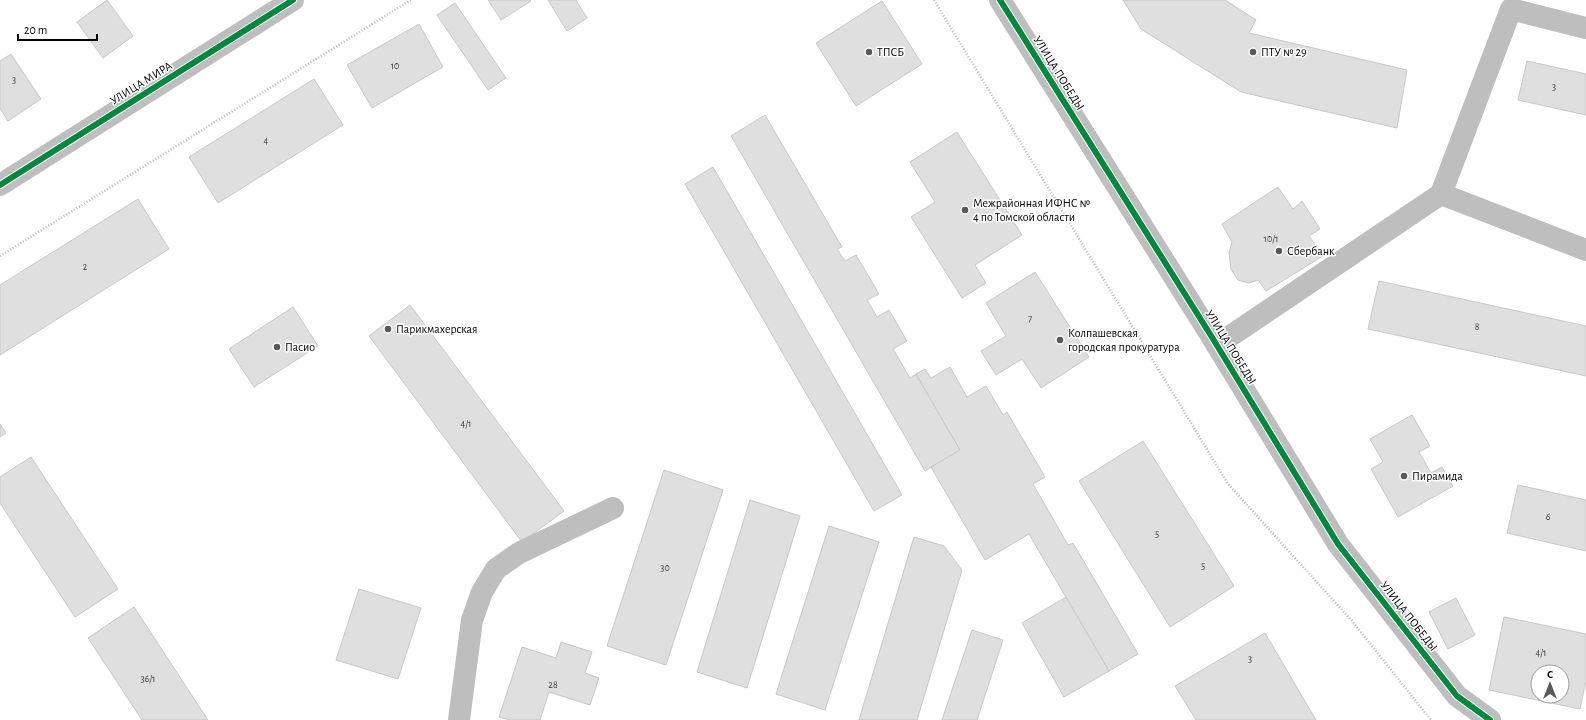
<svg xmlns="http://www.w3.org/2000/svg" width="1586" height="720" font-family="'Alegreya Sans',sans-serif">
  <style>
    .building { fill: #dfdfdf; stroke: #c7c7c7; fill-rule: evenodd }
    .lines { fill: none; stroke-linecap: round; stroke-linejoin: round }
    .path { stroke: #b9b9b9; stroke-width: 2.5; stroke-dasharray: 1 2; stroke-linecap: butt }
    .minor { stroke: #bebebe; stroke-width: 22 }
    .cycleway-casing { stroke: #fff; stroke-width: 8 }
    .cycleway { stroke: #00873e; stroke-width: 6 }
    .poi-dot { fill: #595959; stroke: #fff; stroke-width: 1.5 }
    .labels { text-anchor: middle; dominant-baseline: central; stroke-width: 3; stroke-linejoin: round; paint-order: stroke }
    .number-label { font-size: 10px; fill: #383838 }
    .poi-label { font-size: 12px; fill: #000; stroke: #fff; text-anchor: start }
    .street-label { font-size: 12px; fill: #000; stroke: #fff }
  </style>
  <rect width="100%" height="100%" fill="#fff"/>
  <g class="building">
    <path d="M107,0L133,36L103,58L77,22Z"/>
    <path d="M488,0H530L531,1L501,20Z"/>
    <path d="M548,0H576L587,18L567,31Z"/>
    <path d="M1123,0H1225L1256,20L1249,33L1407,70L1397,128L1241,92L1141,29Z"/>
    <path d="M882,1L922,64L856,106L816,43Z"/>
    <path d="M455,3L506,78L488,90L437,15Z"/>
    <path d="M419,24L443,67L372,108L347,65Z"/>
    <path d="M11,54L41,99L8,121L0,108V61Z"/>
    <path d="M1527,61L1586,74V115L1518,100Z"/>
    <path d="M314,79L343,125L218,203L189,157Z"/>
    <path d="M765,115L842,247L837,249L845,261L856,255L879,294L867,300L877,317L889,310L907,341L893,349L910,378L916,374L960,450L925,471L731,136Z"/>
    <path d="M957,132L1022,235L975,265L986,283L962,298L911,217L935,202L910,162Z"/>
    <path d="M713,167L902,495L874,511L685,184Z"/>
    <path d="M1278,187L1293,209L1302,201L1320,229L1309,236L1323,256L1266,291L1258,280L1249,283L1238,280L1231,269L1229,253L1232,242L1222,224Z"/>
    <path d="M138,199L169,249L0,355V285Z"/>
    <path d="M1035,272L1089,357L1041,388L1022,359L996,375L981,351L1006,336L986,303Z"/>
    <path d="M1379,281L1586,326V376L1368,329Z"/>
    <path d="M410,305L564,511L522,542L369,336Z"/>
    <path d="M293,307L318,346L254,387L229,349Z"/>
    <path d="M950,367L967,397L986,386L1003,415L1007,412L1045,477L1033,484L1068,545L1073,543L1138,654L1109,671L1029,534L985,560L931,467L960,450L916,374L925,369L931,378Z"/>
    <path d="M1412,415L1430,446L1419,452L1431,473L1442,467L1453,486L1398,517L1371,469L1383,462L1370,439Z"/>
    <path d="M0,424L6,433L0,437Z"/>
    <path d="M1143,441L1234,586L1170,627L1079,481Z"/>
    <path d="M31,457L118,589L75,617L0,503V477Z"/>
    <path d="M664,470L723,490L666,665L607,646Z"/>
    <path d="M1518,485L1586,500V551L1507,533Z"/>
    <path d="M750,500L800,516L747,688L697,672Z"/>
    <path d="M829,526L879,542L825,710L776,694Z"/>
    <path d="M914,537L944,546L962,570L917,720H859Z"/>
    <path d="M359,589L421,608L398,679L336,660Z"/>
    <path d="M1066,597L1109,671L1064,697L1022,623Z"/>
    <path d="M1456,598L1475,635L1448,649L1429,612Z"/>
    <path d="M134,607L208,720H142L88,638Z"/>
    <path d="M1504,617L1586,634V681L1580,709L1489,690ZM1538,672H1562V696H1538Z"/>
    <path d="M972,630L1003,640L977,720H942Z"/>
    <path d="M1265,633L1316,720H1196L1175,686Z"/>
    <path d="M561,642L592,652L585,673L599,678L590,705L549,692L540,720H510L499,717L522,647L556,658Z"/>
  </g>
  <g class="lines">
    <g class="path">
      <path d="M934,0L1228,484L1352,621L1431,720"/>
      <path d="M0,256L411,0"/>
    </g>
    <g class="minor">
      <path d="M1000,0L1210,334L1338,544L1457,696L1490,720"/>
      <path d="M0,185L293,0"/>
      <path d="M1441,194L1586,250"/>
      <path d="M1217,345L1441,194L1511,9L1586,28"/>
      <path d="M459,720L472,620L482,592L496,569L519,553L613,508"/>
    </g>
    <defs>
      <g id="cycleway">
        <path d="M1000,0L1210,334L1338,544L1457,696L1490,720"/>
        <path d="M0,185L293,0"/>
      </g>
    </defs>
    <use href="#cycleway" class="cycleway-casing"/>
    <use href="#cycleway" class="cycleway"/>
  </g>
  <g class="poi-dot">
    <circle cx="869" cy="52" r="4"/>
    <circle cx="1253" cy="52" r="4"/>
    <circle cx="965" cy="210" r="4"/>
    <circle cx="1279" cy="251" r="4"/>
    <circle cx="388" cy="329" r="4"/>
    <circle cx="1060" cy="340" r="4"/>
    <circle cx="277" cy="347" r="4"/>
    <circle cx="1404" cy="476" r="4"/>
  </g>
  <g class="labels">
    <g class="number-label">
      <text x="395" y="66">10</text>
      <text x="14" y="80">3</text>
      <text x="1554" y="87">3</text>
      <text x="266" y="141">4</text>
      <text x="1271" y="239">10/1</text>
      <text x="85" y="267">2</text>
      <text x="1030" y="319">7</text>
      <text x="1477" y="327">8</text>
      <text x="466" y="424">4/1</text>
      <text x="1548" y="517">6</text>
      <text x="1157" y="534">5</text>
      <text x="1203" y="566">5</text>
      <text x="665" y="568">30</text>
      <text x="1541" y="653">4/1</text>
      <text x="1250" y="659">3</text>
      <text x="148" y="679">36/1</text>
      <text x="553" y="685">28</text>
    </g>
    <g class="poi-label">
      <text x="877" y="52">ТПСБ</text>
      <text x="1261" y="52">ПТУ № 29</text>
      <text x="973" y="203">Межрайонная ИФНС №<tspan x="973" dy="14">4 по Томской области</tspan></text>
      <text x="1287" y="251">Сбербанк</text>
      <text x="396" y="329">Парикмахерская</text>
      <text x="1068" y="333">Колпашевская<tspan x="1068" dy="14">городская прокуратура</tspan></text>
      <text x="285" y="347">Пасио</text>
      <text x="1412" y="476">Пирамида</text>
    </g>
    <g class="street-label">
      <text transform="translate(1059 73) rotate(58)">УЛИЦА ПОБЕДЫ</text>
      <text transform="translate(141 83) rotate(-32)">УЛИЦА МИРА</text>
      <text transform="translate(1231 347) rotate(58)">УЛИЦА ПОБЕДЫ</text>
      <text transform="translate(1409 616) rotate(52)">УЛИЦА ПОБЕДЫ</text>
    </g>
  </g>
  <g transform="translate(1550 684)"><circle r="19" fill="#ffffff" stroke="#999999"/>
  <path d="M0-3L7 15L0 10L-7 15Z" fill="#595959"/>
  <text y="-6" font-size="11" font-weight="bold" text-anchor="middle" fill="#000000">С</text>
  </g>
  <path d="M18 34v6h79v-6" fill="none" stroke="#000000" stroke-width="2"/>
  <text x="24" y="34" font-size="12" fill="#000000" stroke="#ffffff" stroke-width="3" paint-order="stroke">20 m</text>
</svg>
